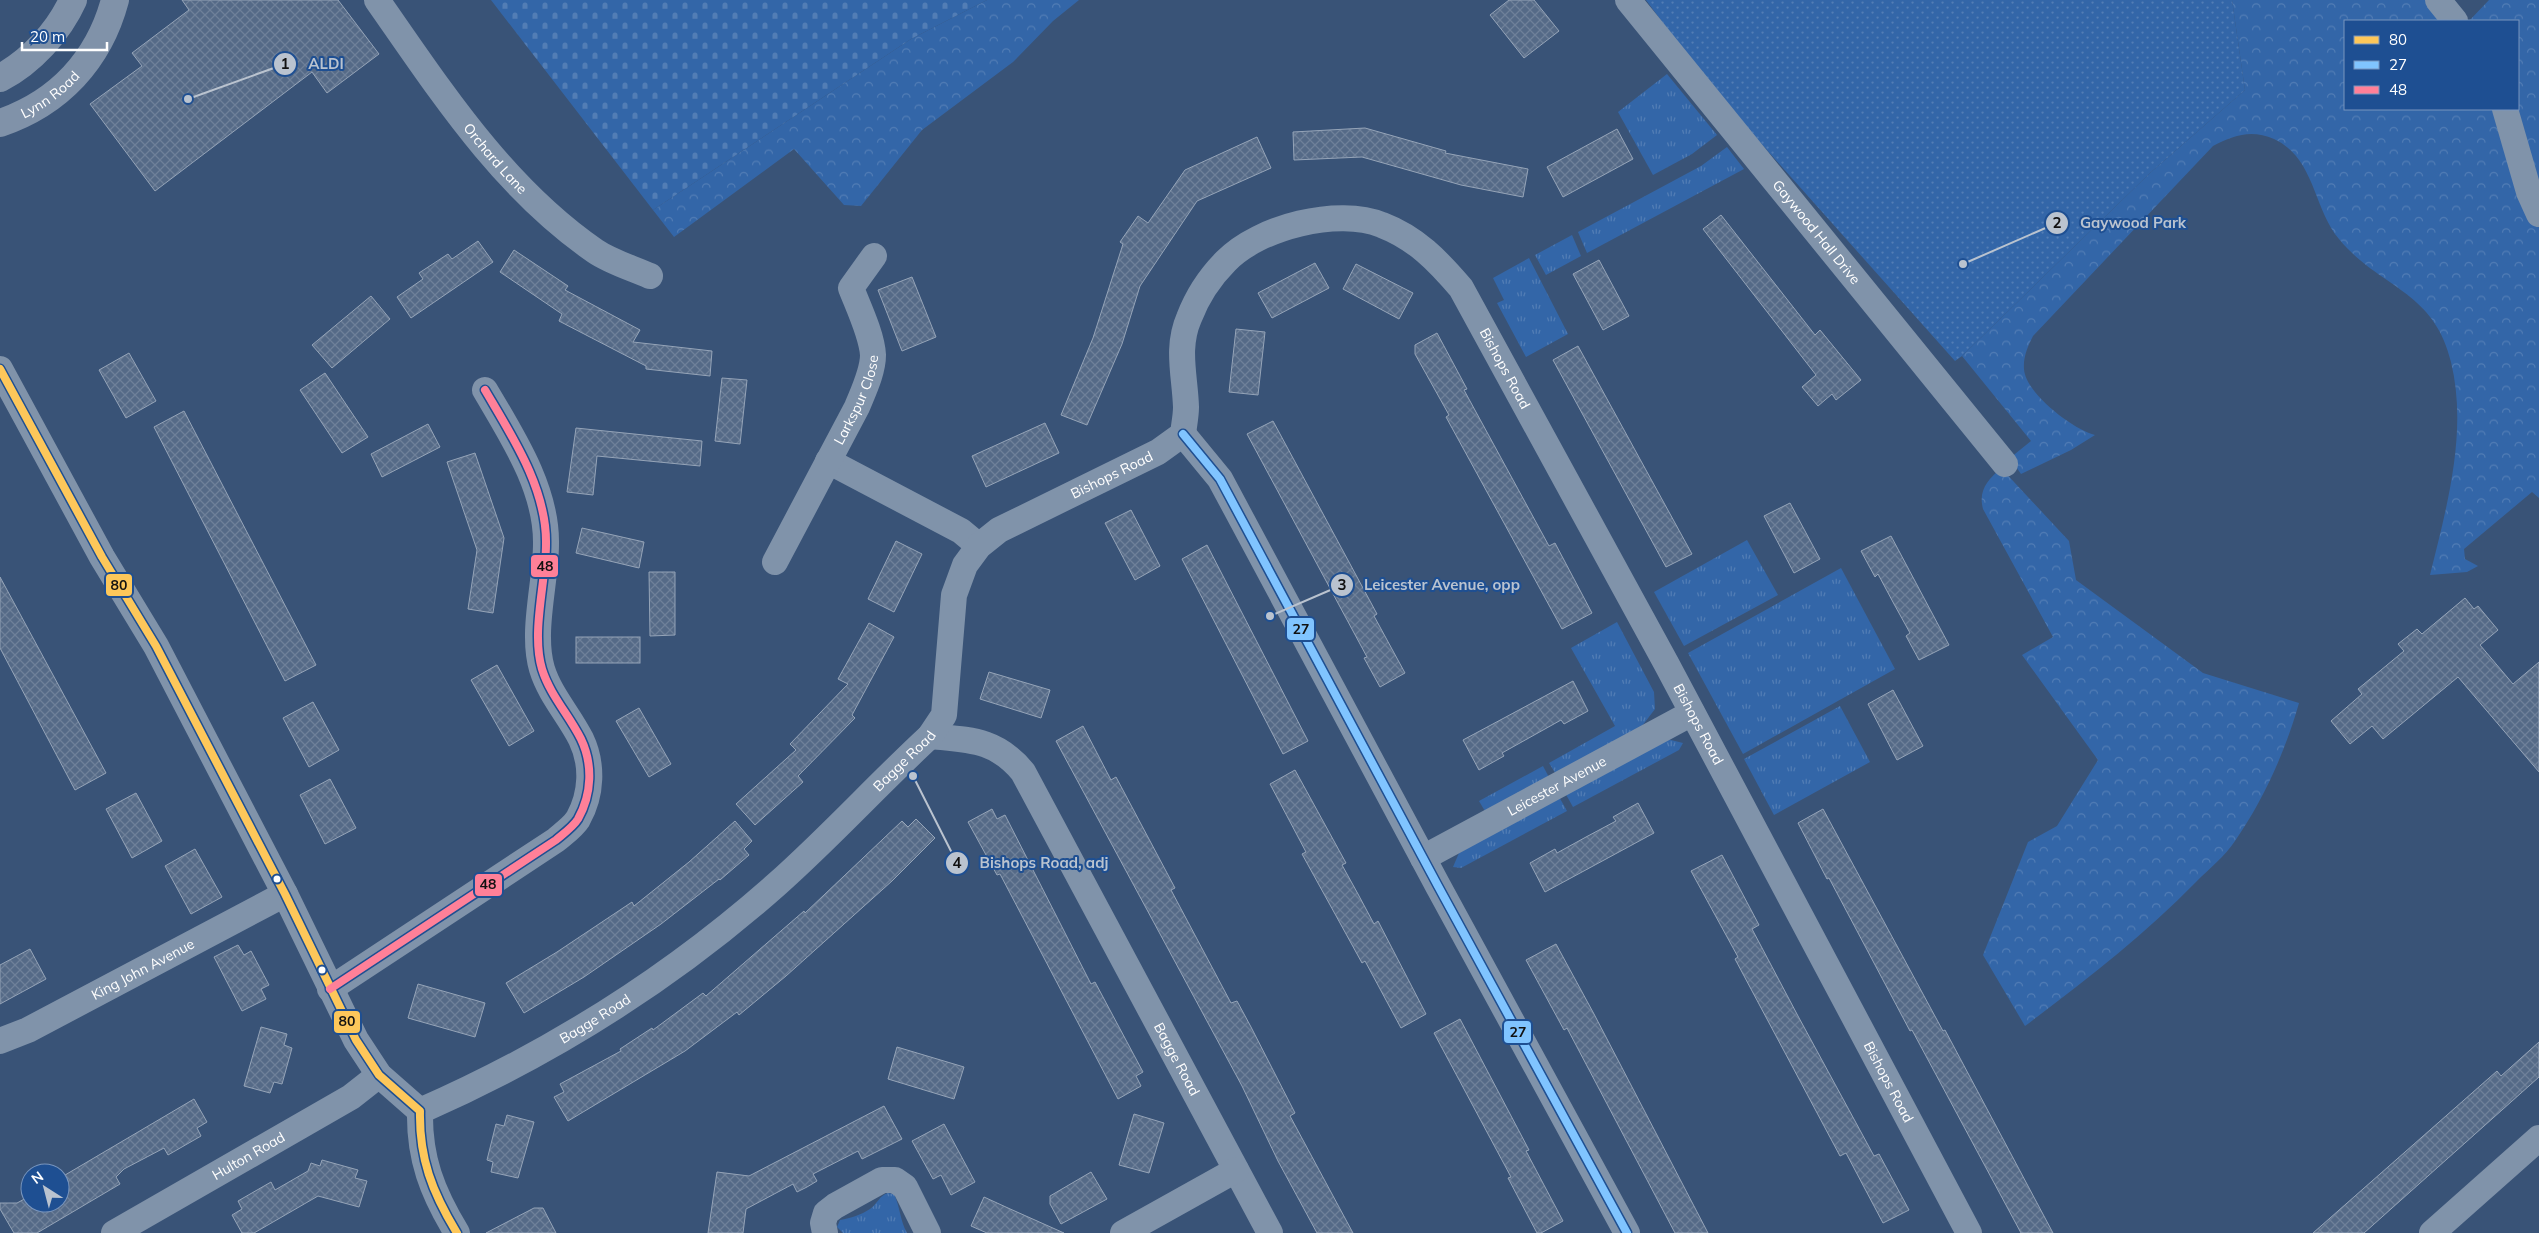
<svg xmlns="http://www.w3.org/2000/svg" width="2539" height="1233" font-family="Mulish,sans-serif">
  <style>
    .grass { fill: url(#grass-tufts) }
    .forest { fill: url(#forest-crowns) }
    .cemetery { fill: url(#cemetery-stones) }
    .park { fill: url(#park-dots) }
    .building { fill: url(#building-cross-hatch); stroke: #95a4b8 }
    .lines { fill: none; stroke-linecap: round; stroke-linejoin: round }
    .minor { stroke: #8093aa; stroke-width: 26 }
    .primary { stroke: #8092a9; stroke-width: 28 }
    .bus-1-casing { stroke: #1e4f92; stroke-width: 11 }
    .bus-2-casing { stroke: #1e4f92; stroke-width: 11 }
    .bus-3-casing { stroke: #1e4f92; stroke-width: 11 }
    .bus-1 { stroke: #fdc75a; stroke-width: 8 }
    .bus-2 { stroke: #80c4ff; stroke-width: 8 }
    .bus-3 { stroke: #ff8098; stroke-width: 8 }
    .bus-dot { fill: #fff; stroke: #1e4f92; stroke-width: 2 }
    .labels { text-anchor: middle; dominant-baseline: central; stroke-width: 4; stroke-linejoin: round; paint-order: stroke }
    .street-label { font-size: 14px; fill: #fff; stroke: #1e4f92 }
    .leader { fill: none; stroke: #bac3cf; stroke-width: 2 }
    .callout-dot { fill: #bac3cf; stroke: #1e4f92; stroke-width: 2 }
    .mark-label { font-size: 15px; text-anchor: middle; font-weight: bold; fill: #111 }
    .callout-label { font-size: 15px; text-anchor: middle; font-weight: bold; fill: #bac3cf; stroke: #1e4f92; stroke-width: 4; stroke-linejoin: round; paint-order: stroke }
    .line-badge { stroke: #1e4f92; stroke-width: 2 }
    .pale-badge-label { font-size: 14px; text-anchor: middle; font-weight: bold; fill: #111 }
  </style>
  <defs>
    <pattern id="grass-tufts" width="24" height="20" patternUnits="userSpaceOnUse" patternTransform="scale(1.25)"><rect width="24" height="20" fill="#3366a8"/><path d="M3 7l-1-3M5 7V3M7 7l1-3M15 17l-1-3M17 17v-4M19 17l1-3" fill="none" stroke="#527db5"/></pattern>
    <pattern id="forest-crowns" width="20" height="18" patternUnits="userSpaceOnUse" patternTransform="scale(1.25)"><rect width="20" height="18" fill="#3366a8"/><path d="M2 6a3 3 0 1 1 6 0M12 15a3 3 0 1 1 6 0" fill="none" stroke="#527db5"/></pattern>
    <pattern id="cemetery-stones" width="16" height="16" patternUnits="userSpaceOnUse" patternTransform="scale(1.25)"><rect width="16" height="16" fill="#3366a8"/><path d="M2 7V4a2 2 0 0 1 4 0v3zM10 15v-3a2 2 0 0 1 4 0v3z" fill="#527db5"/></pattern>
    <pattern id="park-dots" width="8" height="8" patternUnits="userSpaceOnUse" patternTransform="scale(1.25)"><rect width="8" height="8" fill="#3366a8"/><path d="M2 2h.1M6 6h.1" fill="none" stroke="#527db5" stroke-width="1.8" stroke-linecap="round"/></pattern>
    <pattern id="building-cross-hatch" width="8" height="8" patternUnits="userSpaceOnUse" patternTransform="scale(1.25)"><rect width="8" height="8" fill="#556a87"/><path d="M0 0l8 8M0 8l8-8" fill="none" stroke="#6e8099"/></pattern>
  </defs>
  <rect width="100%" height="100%" fill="#395377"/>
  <g class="grass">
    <path d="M1667,74L1717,135L1692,154L1653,175L1618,112Z"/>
    <path d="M1727,147L1744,169L1587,253L1578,232L1701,166Z"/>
    <path d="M1572,235L1581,256L1546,275L1535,255Z"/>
    <path d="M1529,258L1568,334L1526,357L1497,303L1504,300L1493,278Z"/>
    <path d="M1747,540L1778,595L1684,646L1654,592Z"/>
    <path d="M1841,568L1895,669L1743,754L1688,653Z"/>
    <path d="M1617,622L1654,692L1655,709L1642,726L1559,779L1549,763L1615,726L1571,648Z"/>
    <path d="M1840,706L1870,762L1774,815L1744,759Z"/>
    <path d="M1667,739L1683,743L1679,750L1573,807L1564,791Z"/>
    <path d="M1543,766L1552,783L1489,818L1479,801Z"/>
    <path d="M1558,795L1567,811L1461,868L1453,867L1459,853Z"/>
    <path d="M888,1193L894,1194C900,1206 900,1221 907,1233H843L837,1227L840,1220C851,1218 861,1215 870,1209C877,1204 880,1195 888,1193Z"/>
  </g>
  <g class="forest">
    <path d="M987,0H1079L1053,21L1013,62L922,130L861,206L844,205L794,149L674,237L653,210L911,39Z"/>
    <path d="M2232,0H2427L2445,21H2345V109H2501L2524,192L2539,227V498L2532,492L2464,549L2465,559L2478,566L2467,572L2430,575C2447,506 2468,432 2451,362C2434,290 2379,288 2339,239C2313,208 2315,158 2274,139C2252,129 2233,135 2213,146L2033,336C2028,346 2023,357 2024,369C2025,393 2074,430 2095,435L2071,450L2021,474L2010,458L2031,441L1962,356L2150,173L2245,90Z"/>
    <path d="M2489,0H2539V200L2518,109V21H2469Z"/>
    <path d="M2001,468L2069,541L2076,580L2203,673L2299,703C2285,752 2264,799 2235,841C2225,856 2209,869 2196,882C2143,936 2085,981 2025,1026L1983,955L2028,842L2057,826L2098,760L2022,655L2053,637L1983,509C1978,490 1988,480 2001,468Z"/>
  </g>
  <path class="cemetery" d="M491,0H987L911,39L653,210Z"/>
  <path class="park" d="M1646,0H2232L2245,90L2150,173L1962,356L1955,361L1708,84Z"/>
  <g class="building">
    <path d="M182,0H338L379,54L327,93L312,72L155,191L90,104L142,66L132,53L189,10Z"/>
    <path d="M1509,0H1534L1559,31L1524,58L1490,15Z"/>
    <path d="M1365,128L1446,151L1445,153L1528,169L1523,197L1461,185L1362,157L1294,160L1293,132Z"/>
    <path d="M1617,129L1633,159L1563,197L1547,167Z"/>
    <path d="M1257,137L1271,168L1197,201L1140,286L1122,344L1087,425L1061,415L1093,338L1123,244L1120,242L1138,216L1148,223L1185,170Z"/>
    <path d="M1721,215L1815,335L1820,330L1861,380L1836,400L1832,394L1818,406L1802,387L1816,375L1703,229Z"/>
    <path d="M478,241L493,262L411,318L397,297L423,279L419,273L448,254L452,259Z"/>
    <path d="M514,250L568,286L565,290L640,330L633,342L712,351L710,376L646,369V366L559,321L562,314L500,272Z"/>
    <path d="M1599,260L1629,316L1603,330L1573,274Z"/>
    <path d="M1315,263L1329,288L1272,318L1258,293Z"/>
    <path d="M1356,264L1413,293L1399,319L1343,289Z"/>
    <path d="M912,277L936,337L902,351L878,290Z"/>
    <path d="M371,296L390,319L332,368L312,345Z"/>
    <path d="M1236,329L1265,332L1258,395L1229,392Z"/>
    <path d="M1437,333L1467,389L1464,390L1549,546L1555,543L1592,613L1562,629L1446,417L1449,415L1415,354V345Z"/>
    <path d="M1578,346L1692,554L1666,567L1553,360Z"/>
    <path d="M129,353L156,401L126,418L99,370Z"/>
    <path d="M325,373L368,437L342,453L300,390Z"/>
    <path d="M722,378L747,380L740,444L715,441Z"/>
    <path d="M184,411L316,665L285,681L154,427Z"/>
    <path d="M1273,421L1377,614L1374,616L1405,673L1380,687L1364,658L1367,657L1247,434Z"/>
    <path d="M1045,423L1059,453L986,487L972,456Z"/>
    <path d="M428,424L440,447L382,477L371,454Z"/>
    <path d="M576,428L702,441L700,466L597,456L593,495L567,492Z"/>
    <path d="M475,453L504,538L493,613L468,609L477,550L447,462Z"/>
    <path d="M1790,503L1820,559L1794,573L1764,516Z"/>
    <path d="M1131,510L1160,566L1135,580L1105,523Z"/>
    <path d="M582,528L644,542L639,568L576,553Z"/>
    <path d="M1891,536L1949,645L1919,660L1906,636L1910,633L1894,604L1878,574L1875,577L1861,551Z"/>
    <path d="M896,541L922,554L894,612L868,599Z"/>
    <path d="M1207,545L1308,741L1283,754L1182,559Z"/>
    <path d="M649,572H675V635L650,636Z"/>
    <path d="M0,577L106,773L75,790L0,648Z"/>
    <path d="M2465,598L2474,609L2478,606L2498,630L2480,645L2513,684L2539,662V772L2458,677L2383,739L2372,726L2350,744L2331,721L2362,694L2358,689L2404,651L2398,644L2417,629L2422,634Z"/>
    <path d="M869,623L894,637L852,715L855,718L798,776L803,782L755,825L736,804L796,750L790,744L848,684L838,679Z"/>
    <rect x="576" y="637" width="64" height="26"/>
    <path d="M497,665L534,731L509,746L471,680Z"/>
    <path d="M989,672L1050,690L1041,718L980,699Z"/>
    <path d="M1573,681L1588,711L1564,724L1561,720L1502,753L1504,756L1479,770L1463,740Z"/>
    <path d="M1893,690L1923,746L1897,760L1868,704Z"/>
    <path d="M313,702L339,750L309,767L283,718Z"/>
    <path d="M639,708L671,764L649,777L616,721Z"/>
    <path d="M1083,726L1111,780L1116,777L1175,888L1171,890L1231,1003L1237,1001L1251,1027L1295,1113L1290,1116L1353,1233H1317L1278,1161L1242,1086L1056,741Z"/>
    <path d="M1295,770L1346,863L1342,865L1358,894L1374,924L1378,921L1426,1014L1401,1028L1365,961L1362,963L1302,854L1306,852L1270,784Z"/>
    <path d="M330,779L356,828L325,844L300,795Z"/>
    <path d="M136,793L162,841L132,858L106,809Z"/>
    <path d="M1638,803L1654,833L1545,892L1530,863L1555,849L1557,853L1586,837L1616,821L1613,817Z"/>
    <path d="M992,809L997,819L1005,815L1091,984L1095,982L1143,1072L1136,1076L1141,1086L1118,1099L1000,874L997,875L968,822Z"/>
    <path d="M1823,809L1943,1031L1945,1030L2053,1233H2021L1912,1030L1910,1031L1829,878L1827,879L1798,823Z"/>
    <path d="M916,819L935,838L892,881L786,976L739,1015L737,1012L685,1051L568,1121L554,1097L564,1092L560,1084L621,1051L620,1049L652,1028L653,1030L703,993L706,996L804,911L805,913L902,821L908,827Z"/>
    <path d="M735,821L752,841L744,849L749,855L720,880L719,879L661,924L584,977L524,1013L506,983L557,952L632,902L634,906L689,862Z"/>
    <path d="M195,849L222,897L191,914L165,866Z"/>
    <path d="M1722,855L1759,925L1752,929L1798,1016L1874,1156L1879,1154L1909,1210L1883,1223L1846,1153L1840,1156L1735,959L1738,957L1691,871Z"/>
    <path d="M1556,944L1594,1014L1708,1233H1675L1567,1028L1564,1030L1526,960Z"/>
    <path d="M238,945L244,955L251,951L269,985L261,989L266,999L242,1011L214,957Z"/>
    <path d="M30,949L46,979L0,1004V965Z"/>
    <path d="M418,984L485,1003L475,1037L408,1018Z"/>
    <path d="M1460,1019L1529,1150L1526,1151L1563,1221L1541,1233H1537L1508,1178L1511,1177L1434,1033Z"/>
    <path d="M261,1027L287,1034L284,1045L292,1048L282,1084L274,1082L270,1093L244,1086Z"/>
    <path d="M2539,1042V1077L2364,1233H2313L2497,1071L2501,1076Z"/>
    <path d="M897,1047L964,1067L954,1099L888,1079Z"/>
    <path d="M194,1099L207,1122L197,1128L201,1136L168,1155L164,1148L124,1169L116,1177L120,1184L37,1233H14L0,1209V1203H17L30,1196V1203H60V1178Z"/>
    <path d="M884,1106L902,1139L862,1159L858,1151L813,1174L817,1181L807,1187L797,1192L793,1184L746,1209L743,1233H708L717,1172L749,1176Z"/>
    <path d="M1134,1114L1164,1123L1149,1173L1119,1165Z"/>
    <path d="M507,1115L534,1122L518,1178L491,1172L493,1162L487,1160L496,1124L504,1126Z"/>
    <path d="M944,1124L975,1182L951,1195L941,1175L933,1179L912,1141Z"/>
    <path d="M322,1160L358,1170L355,1178L367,1181L359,1207L318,1196L254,1233H242L232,1215L242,1209L238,1201L271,1182L275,1190L308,1171L311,1163L320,1166Z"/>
    <path d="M1091,1172L1107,1199L1061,1224L1050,1204V1196Z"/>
    <path d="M984,1197L1008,1208L1064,1233H987L971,1226Z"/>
    <path d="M534,1208H543L556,1233H486Z"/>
  </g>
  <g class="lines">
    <g class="minor">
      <path id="s1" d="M377,0C440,90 502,187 595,251C611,262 632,268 650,276"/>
      <path id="s2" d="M1628,0L2005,464"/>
      <path d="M2438,0L2455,21"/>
      <path d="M2505,109L2529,192L2539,214"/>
      <path d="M0,369L102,557L156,646L285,894L356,1040L379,1075L420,1111C419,1158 432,1192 457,1233"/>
      <path d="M1183,434L1220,479L1438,886L1627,1233"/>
      <path d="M828,461L961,531L979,546"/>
      <path id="s3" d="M775,562L857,407C863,392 873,372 873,355C872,335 858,306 851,288L874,256"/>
      <path id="s4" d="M930,736C969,740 996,739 1023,772L1270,1233"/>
      <path id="s5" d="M1423,858L1692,713"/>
      <path d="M330,989L556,840C563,834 573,827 578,819C592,794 593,764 581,739C569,715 550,695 542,669C531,632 546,582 546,544C547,489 512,436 485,390"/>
      <path id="s6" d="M0,1041L28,1030L285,894"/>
      <path id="s7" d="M420,1111C550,1054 671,978 777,884C830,837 878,784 930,736L944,715L954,595L965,565L979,546L999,530L1158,452L1183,434C1184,425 1186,416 1186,407C1185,376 1176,348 1189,318C1197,297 1210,277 1226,261C1259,227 1338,207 1382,225C1416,238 1438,261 1461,288L1666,663L1969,1233"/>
      <path id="s8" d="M114,1233L351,1097L379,1075"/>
      <path d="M825,1233L823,1223L826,1213L835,1206L882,1180H895L905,1187L928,1233"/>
      <path d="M1123,1233L1236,1170"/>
      <path d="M2432,1233L2539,1138"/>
    </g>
    <g class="primary">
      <path d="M0,78C31,62 59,31 73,0"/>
      <path id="s9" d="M0,123C59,103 99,60 115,0"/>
    </g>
    <defs>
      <path id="bus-1" d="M0,369L102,557L156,646L285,894L356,1040L379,1075L420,1111C419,1158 432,1192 457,1233"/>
      <path id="bus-2" d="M1183,434L1220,479L1438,886L1627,1233"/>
      <path id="bus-3" d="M330,989L556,840C563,834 573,827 578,819C592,794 593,764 581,739C569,715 550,695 542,669C531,632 546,582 546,544C547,489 512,436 485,390"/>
    </defs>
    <use href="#bus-1" class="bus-1-casing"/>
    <use href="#bus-2" class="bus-2-casing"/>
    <use href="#bus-3" class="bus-3-casing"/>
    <use href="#bus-1" class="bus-1"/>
    <use href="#bus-2" class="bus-2"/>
    <use href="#bus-3" class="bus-3"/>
  </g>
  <g class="bus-dot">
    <circle cx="277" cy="879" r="4.5"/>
    <circle cx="322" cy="970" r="4.5"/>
  </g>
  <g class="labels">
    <g class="street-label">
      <text stroke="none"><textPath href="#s9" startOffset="58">Lynn Road</textPath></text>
      <text stroke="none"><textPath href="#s1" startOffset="198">Orchard Lane</textPath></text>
      <text stroke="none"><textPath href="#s2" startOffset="299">Gaywood Hall Drive</textPath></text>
      <text stroke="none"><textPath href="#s7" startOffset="1619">Bishops Road</textPath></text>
      <text stroke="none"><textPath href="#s3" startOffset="182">Larkspur Close</textPath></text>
      <text stroke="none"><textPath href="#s7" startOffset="990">Bishops Road</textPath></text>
      <text stroke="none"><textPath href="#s7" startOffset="2024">Bishops Road</textPath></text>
      <text stroke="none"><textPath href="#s7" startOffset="602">Bagge Road</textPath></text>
      <text stroke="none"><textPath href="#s5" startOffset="152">Leicester Avenue</textPath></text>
      <text stroke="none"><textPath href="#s6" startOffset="160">King John Avenue</textPath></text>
      <text stroke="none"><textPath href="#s7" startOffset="198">Bagge Road</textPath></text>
      <text stroke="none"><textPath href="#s4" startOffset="429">Bagge Road</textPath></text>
      <text stroke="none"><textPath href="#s7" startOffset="2429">Bishops Road</textPath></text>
      <text stroke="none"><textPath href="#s8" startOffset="155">Hulton Road</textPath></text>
    </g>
  </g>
  <path class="leader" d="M188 99L285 64M1963 264L2057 223M1270 616L1342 585M913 776L957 863"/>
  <g class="callout-dot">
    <circle cx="188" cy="99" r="5"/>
    <circle cx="1963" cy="264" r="5"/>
    <circle cx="1270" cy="616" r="5"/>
    <circle cx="913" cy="776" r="5"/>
    <circle cx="285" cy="64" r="12"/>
    <circle cx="2057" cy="223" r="12"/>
    <circle cx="1342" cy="585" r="12"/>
    <circle cx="957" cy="863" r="12"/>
  </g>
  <g class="mark-label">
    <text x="285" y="69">1</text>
    <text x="2057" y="228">2</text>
    <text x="1342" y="590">3</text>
    <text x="957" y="868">4</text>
  </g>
  <g class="callout-label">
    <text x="326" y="69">ALDI</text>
    <text x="2133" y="228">Gaywood Park</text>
    <text x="1442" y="590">Leicester Avenue, opp</text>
    <text x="1044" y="868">Bishops Road, adj</text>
  </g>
  <g class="line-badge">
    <rect x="530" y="554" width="29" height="24" rx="5" fill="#ff8098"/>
    <rect x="105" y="573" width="28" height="24" rx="5" fill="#fdc75a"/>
    <rect x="1286" y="617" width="29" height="24" rx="5" fill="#80c4ff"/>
    <rect x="474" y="873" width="29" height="24" rx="5" fill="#ff8098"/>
    <rect x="333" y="1010" width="28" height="24" rx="5" fill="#fdc75a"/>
    <rect x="1503" y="1020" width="29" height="24" rx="5" fill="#80c4ff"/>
  </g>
  <g class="pale-badge-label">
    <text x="545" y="571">48</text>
    <text x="119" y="590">80</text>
    <text x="1301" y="634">27</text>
    <text x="488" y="889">48</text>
    <text x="347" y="1026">80</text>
    <text x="1518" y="1037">27</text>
  </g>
  <rect x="2344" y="20" width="175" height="90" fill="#1e4f92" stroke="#7895be"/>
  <rect x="2354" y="36" width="25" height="8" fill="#fdc75a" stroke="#7895be"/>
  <text x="2389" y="45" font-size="15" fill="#ffffff">80</text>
  <rect x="2354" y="61" width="25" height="8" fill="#80c4ff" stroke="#7895be"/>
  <text x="2389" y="70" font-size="15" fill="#ffffff">27</text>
  <rect x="2354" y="86" width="25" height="8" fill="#ff8098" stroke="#7895be"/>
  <text x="2389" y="95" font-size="15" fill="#ffffff">48</text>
  <g transform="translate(45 1188) rotate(324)"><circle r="24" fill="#1e4f92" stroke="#7895be"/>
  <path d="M0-4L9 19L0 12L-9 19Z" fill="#bac3cf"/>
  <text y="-8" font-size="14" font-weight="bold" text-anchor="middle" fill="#ffffff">N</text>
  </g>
  <path d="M22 42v8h85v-8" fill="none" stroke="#ffffff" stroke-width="2.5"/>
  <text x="30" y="42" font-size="15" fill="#ffffff" stroke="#1e4f92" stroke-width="4" paint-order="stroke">20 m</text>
</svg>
